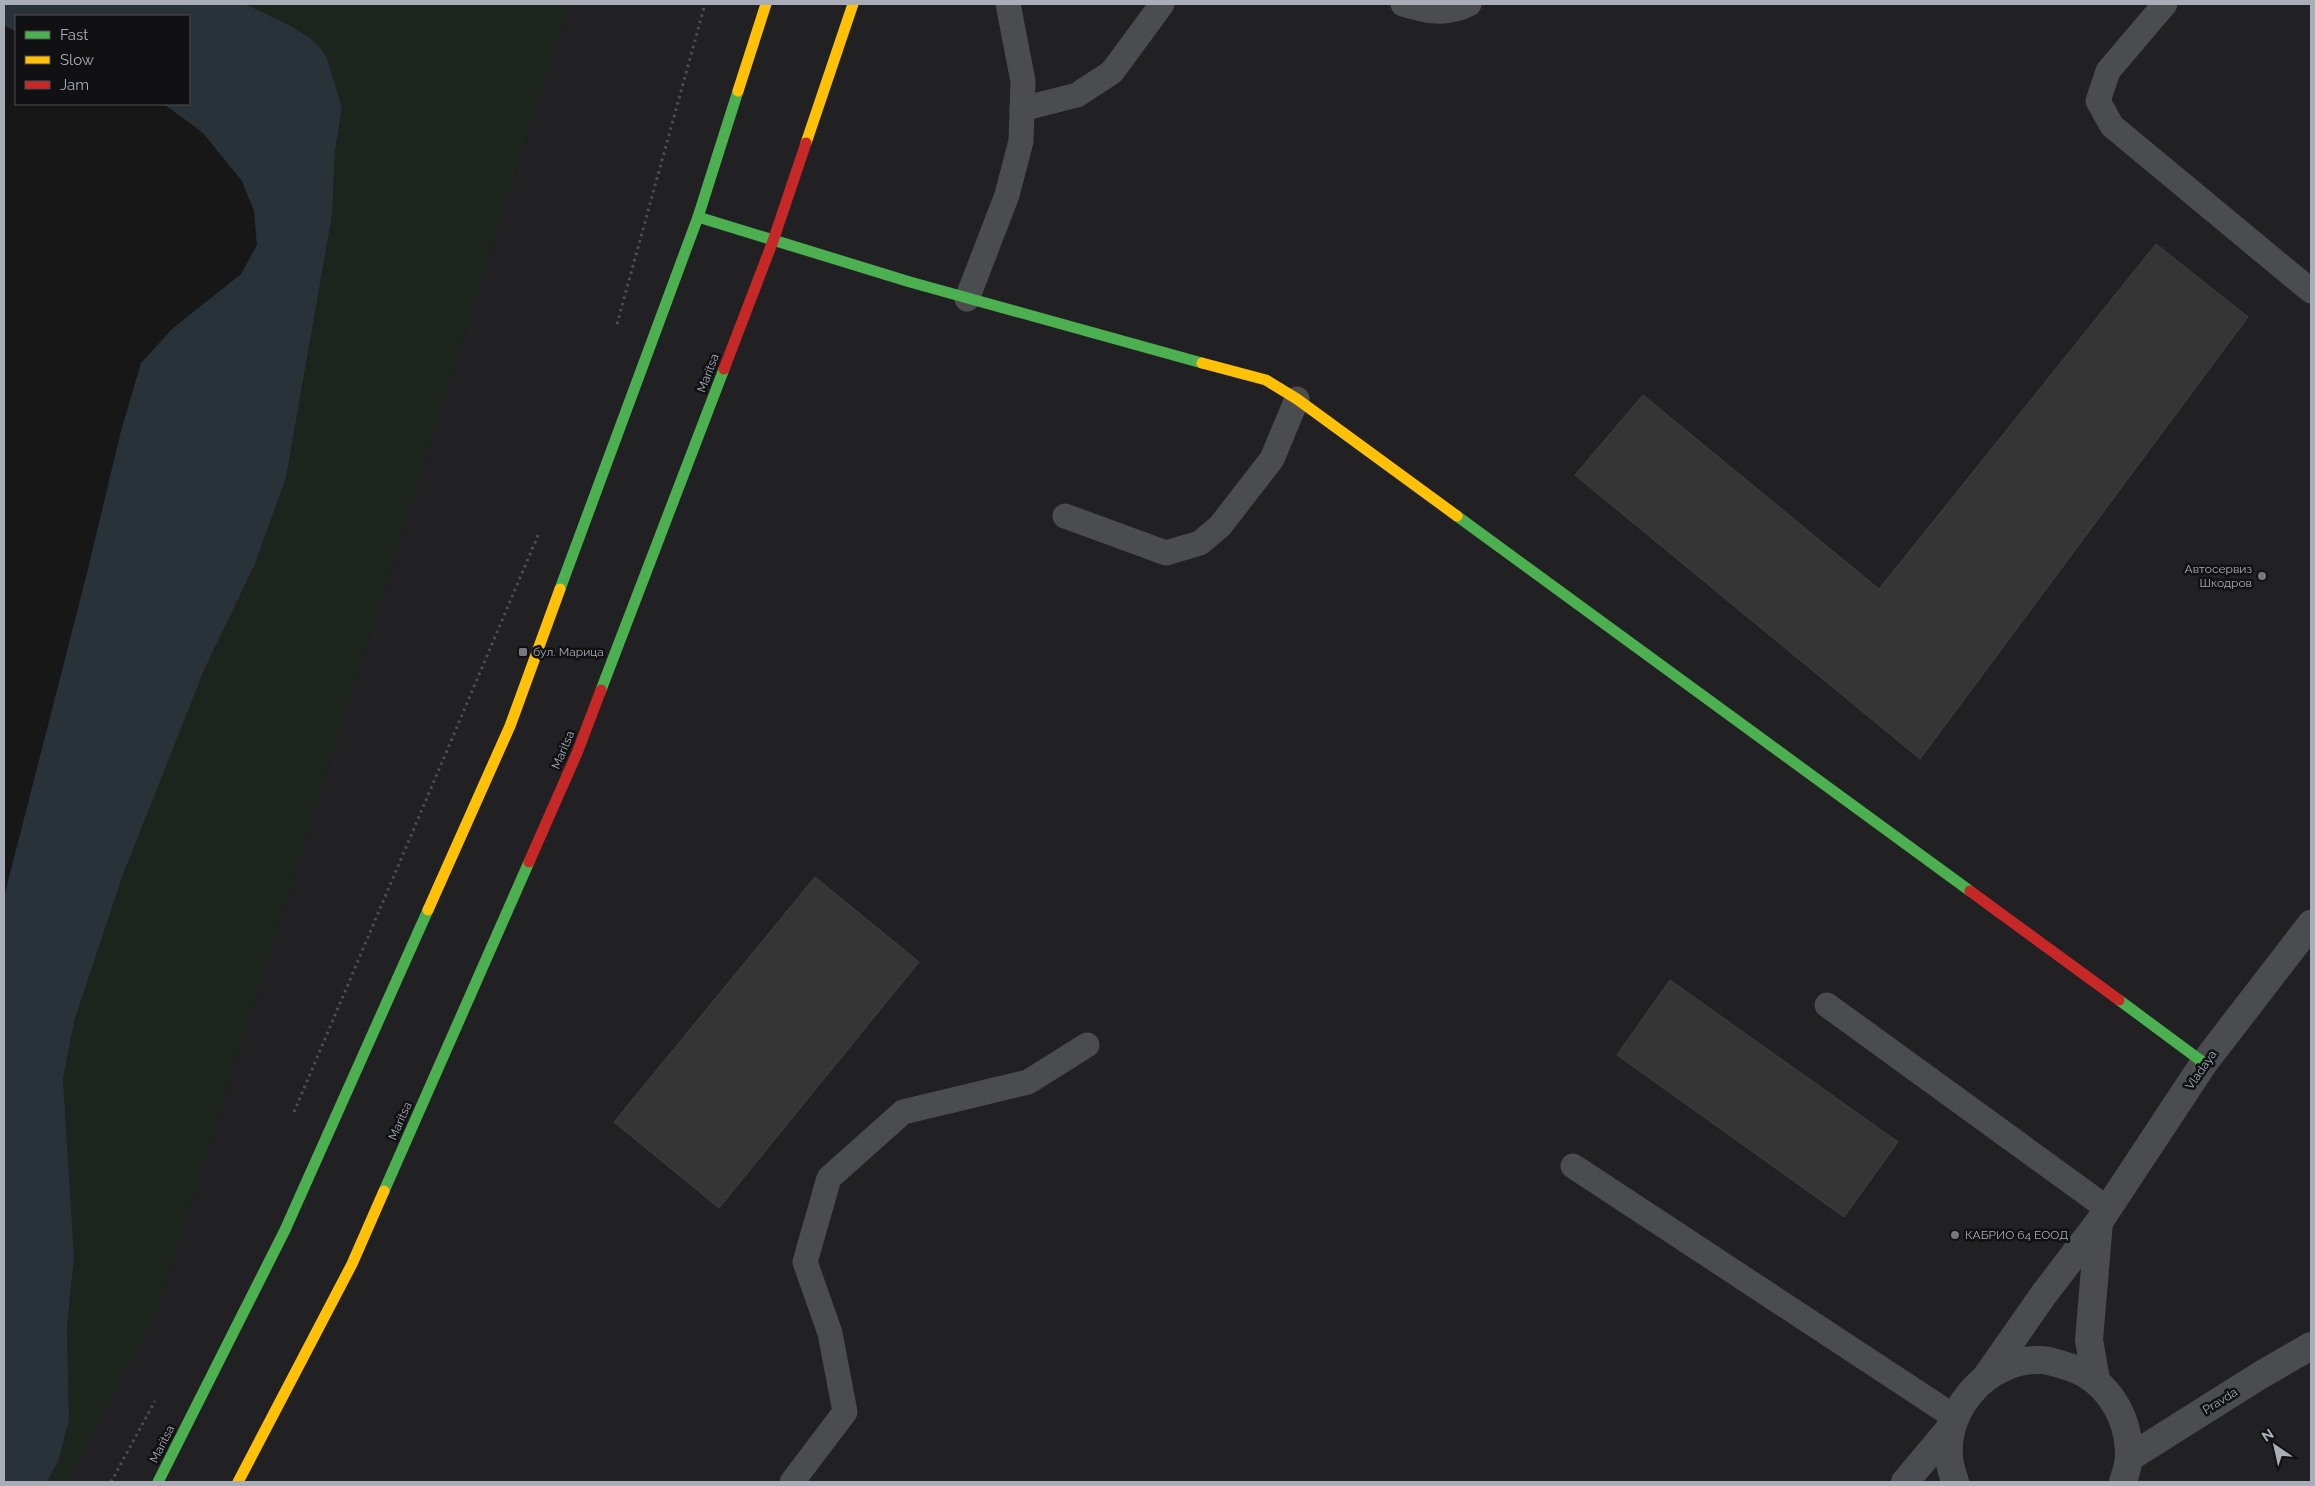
<svg xmlns="http://www.w3.org/2000/svg" width="2315" height="1486" font-family="Raleway,sans-serif">
  <style>
    .built { fill: #212123 }
    .green { fill: #1d241e }
    .water { fill: #2a3239 }
    .building { fill: #353536; stroke: #3f4043 }
    .lines { fill: none; stroke-linecap: round; stroke-linejoin: round }
    .path { stroke: #4d4e52; stroke-width: 3; stroke-dasharray: 2.5 4; stroke-linecap: butt }
    .lane { stroke: #4b4c50; stroke-width: 25 }
    .street { stroke: #4b4c50; stroke-width: 28 }
    .fast { stroke: #4caf50; stroke-width: 11 }
    .slow { stroke: #ffc107; stroke-width: 11 }
    .jam { stroke: #c62828; stroke-width: 11 }
    .poi-dot { fill: #757880; stroke: #111113; stroke-width: 2 }
    .labels { text-anchor: middle; dominant-baseline: central; stroke-width: 5; stroke-linejoin: round; paint-order: stroke }
    .street-label { font-size: 12px; fill: #a8adb8; stroke: #111113 }
    .poi-label { font-size: 12px; fill: #a8adb8; stroke: #111113; text-anchor: start }
  </style>
  <rect width="100%" height="100%" fill="#171717"/>
  <path class="built" d="M569,4H2311V1482H68L157,1313Z"/>
  <path class="green" d="M245,4H569L157,1313L68,1482H47L59,1459L69,1420L67,1328L74,1256L63,1079L75,1018L122,877L205,668L255,564L286,478L332,215L335,151L342,108L327,58L310,38L291,26Z"/>
  <path class="water" d="M4,4H245L291,26L310,38L320,48L327,58L342,108L335,151L332,215L286,478L255,564L205,668L122,877L75,1018L63,1079L74,1256L67,1328L69,1420L59,1459L47,1482H4V897L87,573L121,431L141,363L172,329L241,274L257,245L254,211L242,181L203,133L164,104H189V16H16V31L4,26Z"/>
  <g class="building">
    <path d="M2156,244L2248,317L1920,759L1575,475L1643,395L1879,589Z"/>
    <path d="M815,877L919,962L719,1208L614,1122Z"/>
    <path d="M1670,980L1898,1142L1844,1217L1617,1055Z"/>
  </g>
  <g class="lines">
    <g class="path">
      <path d="M617,324L705,4"/>
      <path d="M294,1112L539,533"/>
      <path d="M111,1482L155,1401"/>
    </g>
    <g class="lane">
      <path d="M1403,4C1426,11 1446,16 1469,4"/>
      <path d="M2165,4L2108,71L2098,101L2112,126L2311,291"/>
      <path d="M1022,109L1077,95L1112,72L1162,4"/>
      <path d="M967,299L1007,195L1021,141L1023,81L1008,4"/>
      <path d="M1065,516L1166,553L1200,543L1220,526L1272,459L1297,399"/>
      <path d="M1827,1005L2108,1209"/>
      <path d="M1573,1166L1956,1418"/>
      <path d="M792,1482L845,1412L830,1333L805,1262L829,1178L903,1112L1028,1082L1087,1045"/>
    </g>
    <g class="street">
      <path d="M1986,1377L2044,1294L2099,1222L2204,1063L2311,924"/>
      <path d="M2096,1380L2089,1340L2099,1222"/>
      <path d="M2129,1458L2259,1376L2311,1346"/>
      <path d="M1905,1482L1952,1426"/>
      <path d="M1955,1482C1953,1474 1949,1465 1949,1456C1945,1406 1990,1358 2041,1360C2048,1360 2056,1363 2063,1365C2105,1376 2129,1414 2129,1456C2129,1465 2125,1474 2123,1482"/>
    </g>
    <g class="fast">
      <path d="M698,217L910,282L1202,363"/>
      <path d="M1457,516L1970,891"/>
      <path d="M560,589L698,217L738,91"/>
      <path d="M601,690L724,369"/>
      <path d="M2119,1000L2204,1063"/>
      <path d="M384,1191L529,862"/>
      <path d="M158,1482L285,1230L428,910"/>
    </g>
    <g class="slow">
      <path d="M738,91L766,4"/>
      <path d="M806,143L853,4"/>
      <path d="M1202,363L1266,380L1297,399L1457,516"/>
      <path d="M428,910L510,726L560,589"/>
      <path d="M238,1482L352,1264L384,1191"/>
    </g>
    <g class="jam">
      <path d="M724,369L773,241L806,143"/>
      <path d="M529,862L577,753L601,690"/>
      <path d="M1970,891L2119,1000"/>
    </g>
  </g>
  <g class="poi-dot">
    <circle cx="2262" cy="576" r="5"/>
    <rect x="518" y="647" width="10" height="10" rx="2.5"/>
    <circle cx="1955" cy="1235" r="5"/>
  </g>
  <g class="labels">
    <g class="street-label">
      <text transform="translate(708 373) rotate(-69)">Maritsa</text>
      <text transform="translate(563 750) rotate(-67)">Maritsa</text>
      <text transform="translate(2201 1070) rotate(-55)">Vladaya</text>
      <text transform="translate(400 1121) rotate(-66)">Maritsa</text>
      <text transform="translate(2220 1401) rotate(-32)">Pravda</text>
      <text transform="translate(162 1444) rotate(-63)">Maritsa</text>
    </g>
    <g class="poi-label">
      <text x="2252" y="569" text-anchor="end">Автосервиз<tspan x="2252" dy="14">Шкодров</tspan></text>
      <text x="533" y="652">бул. Марица</text>
      <text x="1965" y="1235">КАБРИО 64 ЕООД</text>
    </g>
  </g>
  <rect width="2315" height="1486" fill="none" stroke="#a8adb8" stroke-width="10"/>
  <rect x="15" y="15" width="175" height="90" fill="#111113" stroke="#4d4f55"/>
  <rect x="25" y="31" width="25" height="8" fill="#4caf50" stroke="#4d4f55"/>
  <text x="60" y="40" font-size="15" fill="#a8adb8">Fast</text>
  <rect x="25" y="56" width="25" height="8" fill="#ffc107" stroke="#4d4f55"/>
  <text x="60" y="65" font-size="15" fill="#a8adb8">Slow</text>
  <rect x="25" y="81" width="25" height="8" fill="#c62828" stroke="#4d4f55"/>
  <text x="60" y="90" font-size="15" fill="#a8adb8">Jam</text>
  <g transform="translate(2275 1446) rotate(326)" stroke="#111113" stroke-width="4" paint-order="stroke">
  <path d="M0-4L9 19L0 12L-9 19Z" fill="#a8adb8"/>
  <text y="-8" font-size="14" font-weight="bold" text-anchor="middle" fill="#a8adb8">N</text>
  </g>
</svg>
